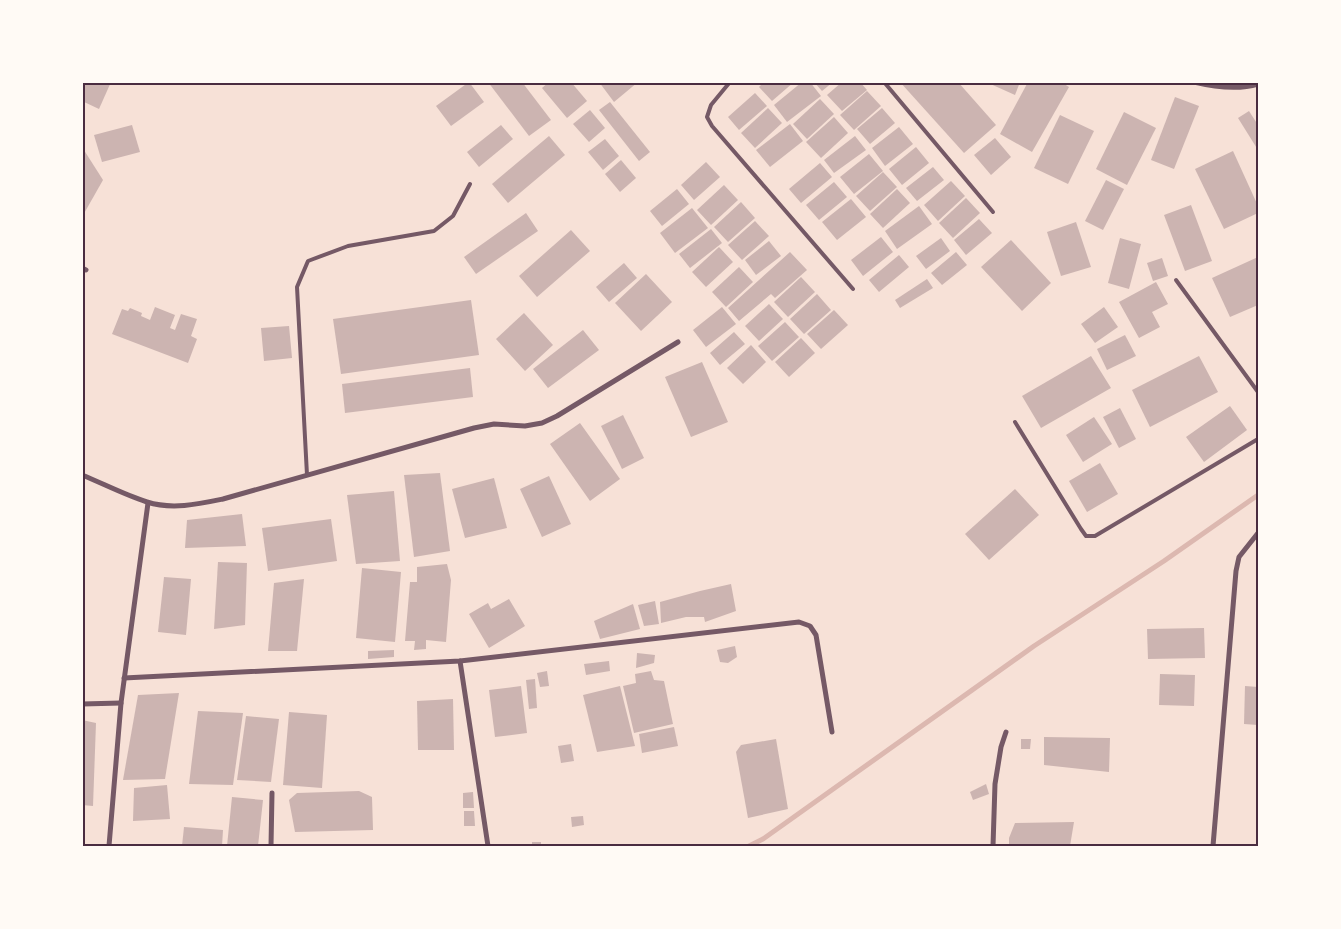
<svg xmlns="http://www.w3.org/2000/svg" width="1341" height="929" font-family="Figtree,sans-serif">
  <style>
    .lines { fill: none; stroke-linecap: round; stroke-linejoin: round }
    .stream { stroke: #dcb8b0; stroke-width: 5 }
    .building { fill: #ccb4b1 }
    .service { stroke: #755966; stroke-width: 4 }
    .minor { stroke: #755966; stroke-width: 5 }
    .neatline { fill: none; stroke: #4a2c40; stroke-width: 2 }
  </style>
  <rect width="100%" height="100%" fill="#f7e1d7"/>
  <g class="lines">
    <path class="stream" d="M749,846L763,839L1034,646L1164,561L1258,495"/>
  </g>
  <g class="building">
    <path d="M82,82H111L99,109L82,101Z"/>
    <path d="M469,82L484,102L451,126L436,106Z"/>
    <path d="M488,82H522L551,120L529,136Z"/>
    <path d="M549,82H571L587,101L567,118L542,88Z"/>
    <path d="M599,82H638L614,102Z"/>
    <path d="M764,82H794L772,101L759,87Z"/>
    <path d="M802,82H810L821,96L787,122L774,105Z"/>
    <path d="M814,82H833L822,91Z"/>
    <path d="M842,82H860L867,90L842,111L827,95Z"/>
    <path d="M900,82H958L996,125L964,153Z"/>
    <path d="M986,82H1020L1015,95Z"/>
    <path d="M1028,82H1061L1069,87L1032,152L1000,134Z"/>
    <path d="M867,91L881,106L854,130L840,115Z"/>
    <path d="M755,93L767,106L739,130L728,117Z"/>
    <path d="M1175,97L1199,106L1174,169L1151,160Z"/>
    <path d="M820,99L834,114L807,139L793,124Z"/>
    <path d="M610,102L650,152L639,161L599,110Z"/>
    <path d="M768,108L782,123L755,148L741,133Z"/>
    <path d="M882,108L895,123L870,144L857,129Z"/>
    <path d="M590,110L605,128L589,142L573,124Z"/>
    <path d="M1249,111L1258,125V150L1238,118Z"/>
    <path d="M1124,112L1156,128L1127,185L1096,169Z"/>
    <path d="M1060,115L1094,131L1068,184L1034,168Z"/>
    <path d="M834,117L848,133L821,158L806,142Z"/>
    <path d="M790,124L803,141L770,167L756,150Z"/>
    <path d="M132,125L140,152L102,162L94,135Z"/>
    <path d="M501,125L513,139L479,167L467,152Z"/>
    <path d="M899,127L913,144L885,166L872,148Z"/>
    <path d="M549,136L565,155L508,203L492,184Z"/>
    <path d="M855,136L866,150L834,173L824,160Z"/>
    <path d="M995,138L1011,157L991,175L974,155Z"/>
    <path d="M605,139L619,156L603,170L588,152Z"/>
    <path d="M82,147L103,180L82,217Z"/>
    <path d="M916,147L929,163L902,185L889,169Z"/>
    <path d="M1233,151L1258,206V213L1224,229L1195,169Z"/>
    <path d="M869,154L883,171L854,194L840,177Z"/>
    <path d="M621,160L636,178L620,192L605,174Z"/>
    <path d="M706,162L720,177L694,200L681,185Z"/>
    <path d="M820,163L832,177L801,203L789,189Z"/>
    <path d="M933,167L944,180L917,201L906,188Z"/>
    <path d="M883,172L897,187L870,211L856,196Z"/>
    <path d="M1106,180L1124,189L1103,230L1085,221Z"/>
    <path d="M951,181L965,196L938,221L924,205Z"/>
    <path d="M834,182L847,197L819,220L806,205Z"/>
    <path d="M724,185L738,200L711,225L697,210Z"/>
    <path d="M677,189L689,204L662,226L650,211Z"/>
    <path d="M897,189L910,203L883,228L870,214Z"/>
    <path d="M966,198L980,213L953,238L939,223Z"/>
    <path d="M851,199L866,217L837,240L822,222Z"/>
    <path d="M741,202L755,218L728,242L714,227Z"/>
    <path d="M1191,205L1212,261L1185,271L1164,215Z"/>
    <path d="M919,206L932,224L897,249L885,231Z"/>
    <path d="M692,208L708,228L675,253L660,233Z"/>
    <path d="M526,213L538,231L476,274L464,257Z"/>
    <path d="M979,219L992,233L966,255L954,240Z"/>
    <path d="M755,221L769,236L742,260L728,245Z"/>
    <path d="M1076,222L1091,267L1061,276L1047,232Z"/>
    <path d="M711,229L722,243L690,268L679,254Z"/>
    <path d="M571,230L590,251L537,297L519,276Z"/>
    <path d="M881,237L893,252L863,276L851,260Z"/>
    <path d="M941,238L950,251L926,269L916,256Z"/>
    <path d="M1120,238L1141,244L1129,289L1108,283Z"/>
    <path d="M1011,240L1051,283L1022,311L981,267Z"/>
    <path d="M769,241L781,256L756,275L745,260Z"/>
    <path d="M719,247L733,262L706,287L692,272Z"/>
    <path d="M790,252L807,270L775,298L771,294L739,321L728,308Z"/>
    <path d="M956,252L967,265L942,285L931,273Z"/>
    <path d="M899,255L909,267L879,292L869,280Z"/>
    <path d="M1258,257V305L1230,317L1212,278Z"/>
    <path d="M1162,258L1168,276L1153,281L1147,263Z"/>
    <path d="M624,263L637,278L609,302L596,287Z"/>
    <path d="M739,267L753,282L726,307L712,292Z"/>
    <path d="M646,274L672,302L641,331L615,303Z"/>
    <path d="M801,277L815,292L788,317L774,302Z"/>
    <path d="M927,279L933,288L900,308L895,300Z"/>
    <path d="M1156,282L1168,304L1152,312L1160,327L1139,338L1119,302Z"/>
    <path d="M817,294L831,310L804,334L790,319Z"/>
    <path d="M471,300L479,355L341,374L333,319Z"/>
    <path d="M769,304L783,319L759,341L745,326Z"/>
    <path d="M155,307L175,315L170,328L175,330L181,314L197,319L191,336L197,339L188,363L112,334L122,309L128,311L130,308L142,313L141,316L150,320Z"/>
    <path d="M722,307L736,324L706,347L693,330Z"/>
    <path d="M1104,307L1118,327L1095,343L1081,324Z"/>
    <path d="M834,310L848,325L821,349L807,334Z"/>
    <path d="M524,313L553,345L525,371L496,339Z"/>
    <path d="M785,322L799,337L772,361L758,346Z"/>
    <path d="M289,326L292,358L264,361L261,328Z"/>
    <path d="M583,330L599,350L548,388L533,369Z"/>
    <path d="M734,332L745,344L720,365L710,353Z"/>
    <path d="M1125,335L1136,356L1107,370L1097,349Z"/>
    <path d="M801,338L815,353L789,377L775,362Z"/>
    <path d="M751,345L766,362L743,384L727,368Z"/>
    <path d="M1091,356L1111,388L1041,428L1022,396Z"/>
    <path d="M1199,356L1218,392L1150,427L1132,390Z"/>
    <path d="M702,362L728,422L691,437L665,377Z"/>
    <path d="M470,368L473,397L345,413L342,384Z"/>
    <path d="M1230,406L1247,430L1204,462L1186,437Z"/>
    <path d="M1120,408L1136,439L1119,448L1103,417Z"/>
    <path d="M623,415L644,458L622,469L601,426Z"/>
    <path d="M1094,417L1112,444L1083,462L1066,435Z"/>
    <path d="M580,423L620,479L590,501L550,444Z"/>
    <path d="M1100,463L1118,494L1087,512L1069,481Z"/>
    <path d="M440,473L450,551L414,557L404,475Z"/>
    <path d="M549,476L571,524L542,537L520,489Z"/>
    <path d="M494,478L507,528L465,538L452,489Z"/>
    <path d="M1015,489L1039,515L989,560L965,534Z"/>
    <path d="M394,491L400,561L356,564L347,495Z"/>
    <path d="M242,514L246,546L185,548L187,520Z"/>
    <path d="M331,519L337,561L268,571L262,528Z"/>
    <path d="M218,562L247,563L245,625L214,629Z"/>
    <path d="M447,564L451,580L446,642L426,640V649L414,650L415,641H405L410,582H417V567Z"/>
    <path d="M362,568L401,572L395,642L356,638Z"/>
    <path d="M164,577L191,579L186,635L158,632Z"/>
    <path d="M304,579L297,651H268L274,583Z"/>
    <path d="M731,584L736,611L705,622L704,617H686L661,623L660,602L700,591Z"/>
    <path d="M509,599L525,626L489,648L469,614L488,603L491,609Z"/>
    <path d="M655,601L659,624L644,626L638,605Z"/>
    <path d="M633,604L640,629L600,639L594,621Z"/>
    <path d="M1204,628L1205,658L1148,659L1147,629Z"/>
    <path d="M735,646L737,657L728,663L720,662L717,650Z"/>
    <path d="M394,650V657L368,659V651Z"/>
    <path d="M637,653L655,655L654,663L636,668Z"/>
    <path d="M609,661L610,671L586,675L584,664Z"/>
    <path d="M547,671L549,686L540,687L537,673Z"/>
    <path d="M651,671L654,680L664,681L673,724L634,733L623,686L636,683L635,674Z"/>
    <path d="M1160,674L1195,675L1194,706L1159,705Z"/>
    <path d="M535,679L537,708L529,709L526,680Z"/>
    <path d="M521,686L527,733L495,737L489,690Z"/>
    <path d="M620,686L635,746L597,752L583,695Z"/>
    <path d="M1245,686L1258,687V725L1244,724Z"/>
    <path d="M179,693L165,779L123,780L138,695Z"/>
    <path d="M453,699L454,750H418L417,701Z"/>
    <path d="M198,711L243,713L233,785L189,784Z"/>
    <path d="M289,712L327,715L322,788L283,785Z"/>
    <path d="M246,716L279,719L271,782L237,780Z"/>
    <path d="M82,720L96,723L93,806L82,805Z"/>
    <path d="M674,727L678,746L642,753L639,734Z"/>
    <path d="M1044,737L1110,738L1109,772L1044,765Z"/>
    <path d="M776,739L788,809L748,818L736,752L741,745Z"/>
    <path d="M1021,739H1031L1030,749H1021Z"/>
    <path d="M571,744L574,761L561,763L558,746Z"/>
    <path d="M986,784L989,794L973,800L970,792Z"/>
    <path d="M167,785L170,819L133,821L134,788Z"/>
    <path d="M359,791L372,797L373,830L295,832L289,800L297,793Z"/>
    <path d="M473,792L474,808H463V793Z"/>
    <path d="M232,797L263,800L258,846H227Z"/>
    <path d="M464,811H474L475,826H464Z"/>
    <path d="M583,816L584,825L572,827L571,817Z"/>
    <path d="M1074,822L1070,846H1009V838L1015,823Z"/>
    <path d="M184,827L223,830L222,846H182Z"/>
    <rect x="532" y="842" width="9" height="4"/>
  </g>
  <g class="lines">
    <g class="service">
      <path d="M730,82L711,105L707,117L712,126L853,289"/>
      <path d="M884,82L993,212"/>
      <path d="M1176,280L1258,392"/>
      <path d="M1015,422L1081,529L1086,536H1095L1258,439"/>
      <path d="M307,475L297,287L308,261L348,246L434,231L453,216L470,184"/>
    </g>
    <g class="minor">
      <path d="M1194,82C1215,87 1238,90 1258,84"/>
      <path d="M82,268L86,270"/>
      <path d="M82,475C104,484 125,495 147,502C172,510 199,504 223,499L474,428L494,424L525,426L542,423L557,416L678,342"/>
      <path d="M460,661L488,846"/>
      <path d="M124,678L460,661L799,622L810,626L816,635L832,732"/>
      <path d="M82,704L121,703"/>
      <path d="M109,846L121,703L148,503"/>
      <path d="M271,846L272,793"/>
      <path d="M993,846L995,784L1001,747L1006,732"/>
      <path d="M1213,846L1236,571L1239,557L1258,533"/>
    </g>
  </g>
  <rect width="1341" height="929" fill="none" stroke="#fffaf5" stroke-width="168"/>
  <rect x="84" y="84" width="1173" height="761" class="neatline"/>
</svg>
